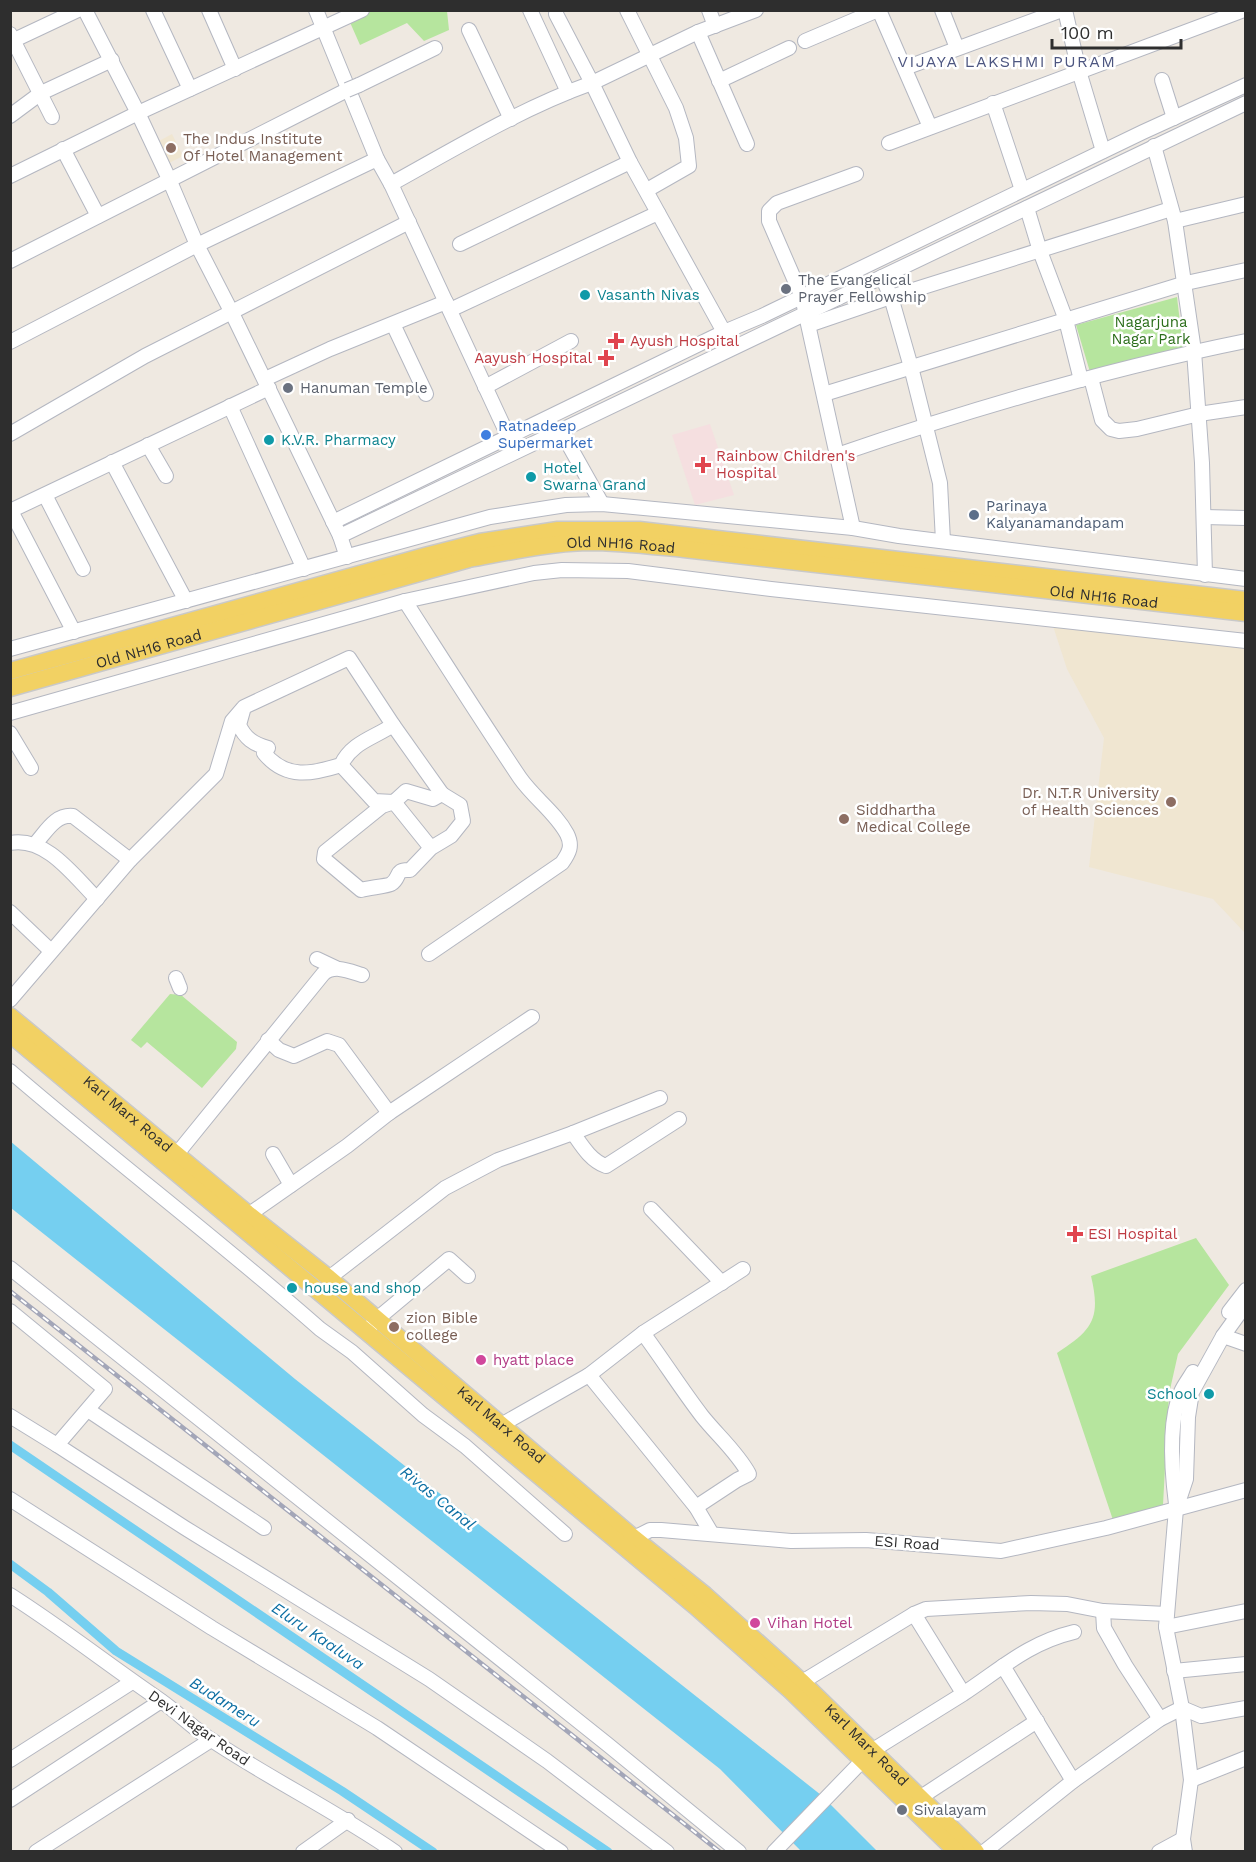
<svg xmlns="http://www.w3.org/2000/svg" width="1256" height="1862" font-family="'Work Sans',sans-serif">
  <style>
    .education { fill: #f0e6d1 }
    .medical { fill: #f5dfe0 }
    .green { fill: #b6e59e }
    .water { fill: #75cff0 }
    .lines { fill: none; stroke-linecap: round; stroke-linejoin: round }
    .canal { stroke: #75cff0; stroke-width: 9 }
    .minor-casing { stroke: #b4b7c1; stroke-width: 16 }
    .major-casing { stroke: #c9c9c9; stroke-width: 19 }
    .minor { stroke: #fff; stroke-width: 14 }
    .major { stroke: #f2d163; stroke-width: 16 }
    .rail-casing { stroke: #a3a6b8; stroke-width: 4.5 }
    .rail { stroke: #fff; stroke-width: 2; stroke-dasharray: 7; stroke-linecap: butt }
    .minor-bridge-casing { stroke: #b4b7c1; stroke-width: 16; stroke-linecap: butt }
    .minor-bridge { stroke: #fff; stroke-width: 14 }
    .education-dot { fill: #8d6e63; stroke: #fff; stroke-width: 2 }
    .worship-dot { fill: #6b7280; stroke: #fff; stroke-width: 2 }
    .culture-dot { fill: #0f9aa8; stroke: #fff; stroke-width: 2 }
    .health-dot { fill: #e0444e; stroke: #fff; stroke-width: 2 }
    .shop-dot { fill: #3f7fe0; stroke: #fff; stroke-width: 2 }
    .service-dot { fill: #5c6f8a; stroke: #fff; stroke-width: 2 }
    .hotel-dot { fill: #d1479c; stroke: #fff; stroke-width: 2 }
    .labels { text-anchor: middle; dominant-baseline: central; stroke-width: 5; stroke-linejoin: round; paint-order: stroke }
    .education-label { font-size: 15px; fill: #785e54; stroke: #fff; text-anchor: start }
    .worship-label { font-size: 15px; fill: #5b616d; stroke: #fff; text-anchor: start }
    .culture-label { font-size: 15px; fill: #0d838f; stroke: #fff; text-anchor: start }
    .park-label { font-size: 15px; fill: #2c6e1b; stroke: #fff }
    .health-label { font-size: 15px; fill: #be3a42; stroke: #fff; text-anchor: start }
    .shop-label { font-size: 15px; fill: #366cbe; stroke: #fff; text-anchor: start }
    .service-label { font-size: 15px; fill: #4e5e75; stroke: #fff; text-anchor: start }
    .street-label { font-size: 15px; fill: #2e2e2e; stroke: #fff }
    .hotel-label { font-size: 15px; fill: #b23c85; stroke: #fff; text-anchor: start }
    .neighbourhood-label { font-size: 16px; letter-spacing: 1.5px; fill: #4d5680; stroke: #fff }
    .water-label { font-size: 16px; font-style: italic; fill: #0d6fa3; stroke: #fff }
  </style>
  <rect width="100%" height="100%" fill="#efe9e1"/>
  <g class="education">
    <path d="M172,134L183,156L169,163L159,141Z"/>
    <path d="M1053,626L1245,647V933L1213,899L1089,867L1104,738L1067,669Z"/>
  </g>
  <path class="medical" d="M710,424L734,495L695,505L672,435Z"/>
  <g class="green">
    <path d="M345,11H447L449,30L424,41L407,23L360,45Z"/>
    <path d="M1177,297L1183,348L1090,372L1076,325Z"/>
    <path d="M170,994L181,995L237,1042L236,1049L202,1088L147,1042L141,1048L131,1040Z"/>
    <path d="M1196,1238L1229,1285L1178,1354L1169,1394L1163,1505L1113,1520L1057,1353C1093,1330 1101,1318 1091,1276Z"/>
  </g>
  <path class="water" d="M10,1141L295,1379L821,1795L877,1851H801L720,1769L11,1208Z"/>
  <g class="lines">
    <g class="canal">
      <path d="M10,1445L608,1852"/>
      <path d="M10,1564L48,1592L116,1651L342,1791L433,1852"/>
    </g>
    <defs>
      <g id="minor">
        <path d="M85,10L138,113L169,179L197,245L232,313L340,536L347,557"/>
        <path d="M153,10L190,89"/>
        <path d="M209,10L235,69"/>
        <path d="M316,10L377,159L391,184L509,438"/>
        <path d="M530,10L568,92"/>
        <path d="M627,10L676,108L686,138L689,166L647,190"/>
        <path d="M709,10L715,26"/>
        <path d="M879,10L930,127"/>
        <path d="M942,10L957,48"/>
        <path d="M1065,10L1079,71L1103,151"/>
        <path d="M556,14L592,83L698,32L756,10"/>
        <path d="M469,30L511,119"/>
        <path d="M698,32L747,144"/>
        <path d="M10,34L52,117"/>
        <path d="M805,41L878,10"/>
        <path d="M10,42L78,10"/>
        <path d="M905,68L1062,10"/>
        <path d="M1162,80L1174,118"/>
        <path d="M719,81L789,48"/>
        <path d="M359,85L435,48"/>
        <path d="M993,103L1022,190"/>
        <path d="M10,116L41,93L112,60"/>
        <path d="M889,143L1244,10"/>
        <path d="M1154,146L1175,221L1194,351L1202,463L1205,575"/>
        <path d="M63,149L98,216"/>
        <path d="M10,176L138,113L362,10"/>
        <path d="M391,184C456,148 522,108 592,83L630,162L724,332"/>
        <path d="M1027,208L1040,251L1066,320L1081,380"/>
        <path d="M1175,221L1246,204"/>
        <path d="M460,244L630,162"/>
        <path d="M10,261L349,89"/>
        <path d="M882,277L891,297L911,367L940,483L943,541"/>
        <path d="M450,310L658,213"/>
        <path d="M393,324L426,394"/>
        <path d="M809,325L891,297L1171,209"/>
        <path d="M10,342L197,245L377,159"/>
        <path d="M1091,378L1102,420L1111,429L1119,431L1137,429L1199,414L1246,407"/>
        <path d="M265,379L330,349L446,302"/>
        <path d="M485,387L571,341"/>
        <path d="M824,394L1186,283L1246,270"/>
        <path d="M230,406L304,569"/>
        <path d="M561,431L602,504"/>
        <path d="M10,434L145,356L409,222"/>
        <path d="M148,445L166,476"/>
        <path d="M837,455C971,409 1107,369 1246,341"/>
        <path d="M112,462L186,601"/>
        <path d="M45,495L83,569"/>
        <path d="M10,511L269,388"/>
        <path d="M11,511L74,632"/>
        <path d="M1204,517L1246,518"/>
        <path d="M333,522L724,332L762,316L1143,132L1246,85"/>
        <path d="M853,528L802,297L769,221V211L777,203L856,174"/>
        <path d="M340,536L1246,103"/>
        <path d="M405,601C443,660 481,720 520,778C534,798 556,813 567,834C573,846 569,853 562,863L429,954"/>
        <path d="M10,649L490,517L566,505L602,504L853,528L899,536L1246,579"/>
        <path d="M10,713L405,601L534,573L562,570L628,571L771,589L1246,641"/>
        <path d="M10,733L31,768"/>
        <path d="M341,765L374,801L394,802L406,791L433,799L442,794L393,725"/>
        <path d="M10,843C46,836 74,876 97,899"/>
        <path d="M35,844C46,832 55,814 73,816L130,860"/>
        <path d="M431,848L410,870C394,869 401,878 391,884C388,886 367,888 361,890L324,859L325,852L382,806L394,802L431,848L451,836L463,821L460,805L442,794"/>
        <path d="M10,912L51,951"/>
        <path d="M317,959L336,968"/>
        <path d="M176,978L180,988"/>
        <path d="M10,1000L130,860L216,774L232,721L244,707L349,658L393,725C374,738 352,742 341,765C312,774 286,780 264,753L268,748C253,744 245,738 239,725L244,707"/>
        <path d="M268,1040L279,1050L294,1056L327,1041L339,1045L389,1113"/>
        <path d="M10,1071C112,1159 219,1240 320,1329L352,1352L423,1415L465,1446L565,1534"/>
        <path d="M573,1133C582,1146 591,1161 606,1166L679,1119"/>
        <path d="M273,1154L291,1185"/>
        <path d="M176,1155L323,974C334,964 349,971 362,975"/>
        <path d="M651,1209L722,1283"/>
        <path d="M241,1220L347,1146L389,1113L532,1017"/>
        <path d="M10,1268L607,1744L739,1852"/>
        <path d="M329,1278L445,1188L498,1160L573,1133L660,1098"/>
        <path d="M10,1311L105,1389L57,1445L185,1528L429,1679L547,1761L667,1852"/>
        <path d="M1229,1312L1246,1290"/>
        <path d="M370,1327L377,1319L449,1259L468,1276"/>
        <path d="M643,1333C663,1360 682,1390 702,1416C718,1436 737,1452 749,1474L737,1480L696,1507"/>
        <path d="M1223,1336L1246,1344"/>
        <path d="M589,1375L696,1507L712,1534"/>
        <path d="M88,1410L264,1528"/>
        <path d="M10,1416L57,1445"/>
        <path d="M501,1425L589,1375L643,1333L743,1269"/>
        <path d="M10,1499L212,1628L377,1728L561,1852"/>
        <path d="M1176,1504C1172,1473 1168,1422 1181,1392C1184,1385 1189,1379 1193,1372"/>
        <path d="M634,1538L650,1530H661L791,1541L866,1540L1001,1551L1106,1528L1246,1490"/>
        <path d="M10,1595C62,1628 110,1666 160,1700C177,1712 191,1726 207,1737C268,1778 334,1810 395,1852"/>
        <path d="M1103,1611L1104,1628L1125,1665L1160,1719"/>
        <path d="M914,1614L963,1693"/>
        <path d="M1166,1627L1246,1611"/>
        <path d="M1003,1666L1073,1781"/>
        <path d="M1174,1671L1246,1664"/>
        <path d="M802,1682L914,1614L926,1609L1031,1603L1067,1604L1103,1611L1167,1614"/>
        <path d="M873,1750C903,1731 933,1713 963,1694C1001,1669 1028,1643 1074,1632"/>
        <path d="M10,1760L132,1682"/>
        <path d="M1191,1780L1246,1758"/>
        <path d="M921,1797L1037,1721"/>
        <path d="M10,1800L161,1701"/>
        <path d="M36,1852L211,1740"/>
        <path d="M303,1852L348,1820"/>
        <path d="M774,1852L863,1760"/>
        <path d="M984,1852L1073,1781L1160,1719L1182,1708L1201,1716L1246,1708"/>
        <path d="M1159,1852L1183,1839"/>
        <path d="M1185,1852L1183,1839L1191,1780L1182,1708L1166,1627L1176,1509L1186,1479L1188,1417L1192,1392L1223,1336L1246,1304"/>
      </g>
      <g id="major">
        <path d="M10,671L425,556L480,542L558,530H639L1246,600"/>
        <path id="s1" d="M10,688L469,559C508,552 548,543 588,542C620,542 652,546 684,549L1246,613"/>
        <path id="s2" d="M10,1016L247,1213L329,1278L634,1538L705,1595L802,1682L976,1852"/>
        <path d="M10,1034L695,1606L791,1691L957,1852"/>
      </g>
    </defs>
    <use href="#minor" class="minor-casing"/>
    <use href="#major" class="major-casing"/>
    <use href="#minor" class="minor"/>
    <use href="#major" class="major"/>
    <defs>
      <path id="rail" d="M10,1291L720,1852"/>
    </defs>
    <use href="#rail" class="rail-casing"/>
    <use href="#rail" class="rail"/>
    <defs>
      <path id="minor-bridge" d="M347,90L359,85"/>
    </defs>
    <use href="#minor-bridge" class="minor-bridge-casing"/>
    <use href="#minor-bridge" class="minor-bridge"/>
  </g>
  <g class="education-dot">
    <circle cx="171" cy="148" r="6"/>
    <circle cx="1171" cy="802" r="6"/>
    <circle cx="844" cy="819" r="6"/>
    <circle cx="394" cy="1327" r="6"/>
  </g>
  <g class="worship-dot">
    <circle cx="786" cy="289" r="6"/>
    <circle cx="288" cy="388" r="6"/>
    <circle cx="902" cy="1810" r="6"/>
  </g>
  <g class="culture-dot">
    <circle cx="585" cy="295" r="6"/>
    <circle cx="269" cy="440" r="6"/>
    <circle cx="531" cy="477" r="6"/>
    <circle cx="292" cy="1288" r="6"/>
    <circle cx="1209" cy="1394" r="6"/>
  </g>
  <g class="health-dot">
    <path d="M613 332h6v6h6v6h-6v6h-6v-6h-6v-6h6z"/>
    <path d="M603 349h6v6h6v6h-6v6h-6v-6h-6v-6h6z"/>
    <path d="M700 456h6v6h6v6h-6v6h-6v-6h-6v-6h6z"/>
    <path d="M1072 1225h6v6h6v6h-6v6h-6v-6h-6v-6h6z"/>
  </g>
  <circle class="shop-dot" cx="486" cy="435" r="6"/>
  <circle class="service-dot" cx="974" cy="515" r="6"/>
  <g class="hotel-dot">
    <circle cx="481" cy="1360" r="6"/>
    <circle cx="755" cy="1623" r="6"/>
  </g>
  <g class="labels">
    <g class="education-label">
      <text x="183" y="139">The Indus Institute<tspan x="183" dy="17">Of Hotel Management</tspan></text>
      <text x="1159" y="793" text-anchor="end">Dr. N.T.R University<tspan x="1159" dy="17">of Health Sciences</tspan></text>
      <text x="856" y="810">Siddhartha<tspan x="856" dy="17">Medical College</tspan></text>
      <text x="406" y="1318">zion Bible<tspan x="406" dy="17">college</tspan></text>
    </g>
    <g class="worship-label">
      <text x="798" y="280">The Evangelical<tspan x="798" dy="17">Prayer Fellowship</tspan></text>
      <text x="300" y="388">Hanuman Temple</text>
      <text x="914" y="1810">Sivalayam</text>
    </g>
    <g class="culture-label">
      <text x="597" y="295">Vasanth Nivas</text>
      <text x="281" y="440">K.V.R. Pharmacy</text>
      <text x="543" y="468">Hotel<tspan x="543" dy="17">Swarna Grand</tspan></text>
      <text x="304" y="1288">house and shop</text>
      <text x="1197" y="1394" text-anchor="end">School</text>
    </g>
    <g class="park-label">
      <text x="1151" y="322">Nagarjuna<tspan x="1151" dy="17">Nagar Park</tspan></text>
    </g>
    <g class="health-label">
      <text x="630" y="341">Ayush Hospital</text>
      <text x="592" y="358" text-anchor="end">Aayush Hospital</text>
      <text x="716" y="456">Rainbow Children's<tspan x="716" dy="17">Hospital</tspan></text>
      <text x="1088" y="1234">ESI Hospital</text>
    </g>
    <g class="shop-label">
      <text x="498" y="426">Ratnadeep<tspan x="498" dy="17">Supermarket</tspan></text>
    </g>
    <g class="service-label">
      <text x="986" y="506">Parinaya<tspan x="986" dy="17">Kalyanamandapam</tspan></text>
    </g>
    <g class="street-label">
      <text stroke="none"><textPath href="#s1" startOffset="630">Old NH16 Road</textPath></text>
      <text stroke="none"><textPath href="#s1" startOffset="1116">Old NH16 Road</textPath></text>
      <text stroke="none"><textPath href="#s1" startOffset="144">Old NH16 Road</textPath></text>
      <text stroke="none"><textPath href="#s2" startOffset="153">Karl Marx Road</textPath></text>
      <text stroke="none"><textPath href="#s2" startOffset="639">Karl Marx Road</textPath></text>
      <text transform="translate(907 1543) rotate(4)">ESI Road</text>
      <text transform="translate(199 1728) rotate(35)">Devi Nagar Road</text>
      <text stroke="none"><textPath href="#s2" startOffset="1125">Karl Marx Road</textPath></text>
    </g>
    <g class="hotel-label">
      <text x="493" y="1360">hyatt place</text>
      <text x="767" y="1623">Vihan Hotel</text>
    </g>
    <g class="neighbourhood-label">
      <text x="1007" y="61">VIJAYA LAKSHMI PURAM</text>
    </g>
    <g class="water-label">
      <text transform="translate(438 1498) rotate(39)">Rivas Canal</text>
      <text transform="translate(318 1636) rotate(34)">Eluru Kaaluva</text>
      <text transform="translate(225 1702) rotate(32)">Budameru</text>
    </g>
  </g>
  <rect width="1256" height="1862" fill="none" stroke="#2e2e2e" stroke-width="24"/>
  <path d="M1052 39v9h129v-9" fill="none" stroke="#2e2e2e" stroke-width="3"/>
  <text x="1061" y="39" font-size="18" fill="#2e2e2e" stroke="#ffffff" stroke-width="4.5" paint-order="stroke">100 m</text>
</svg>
